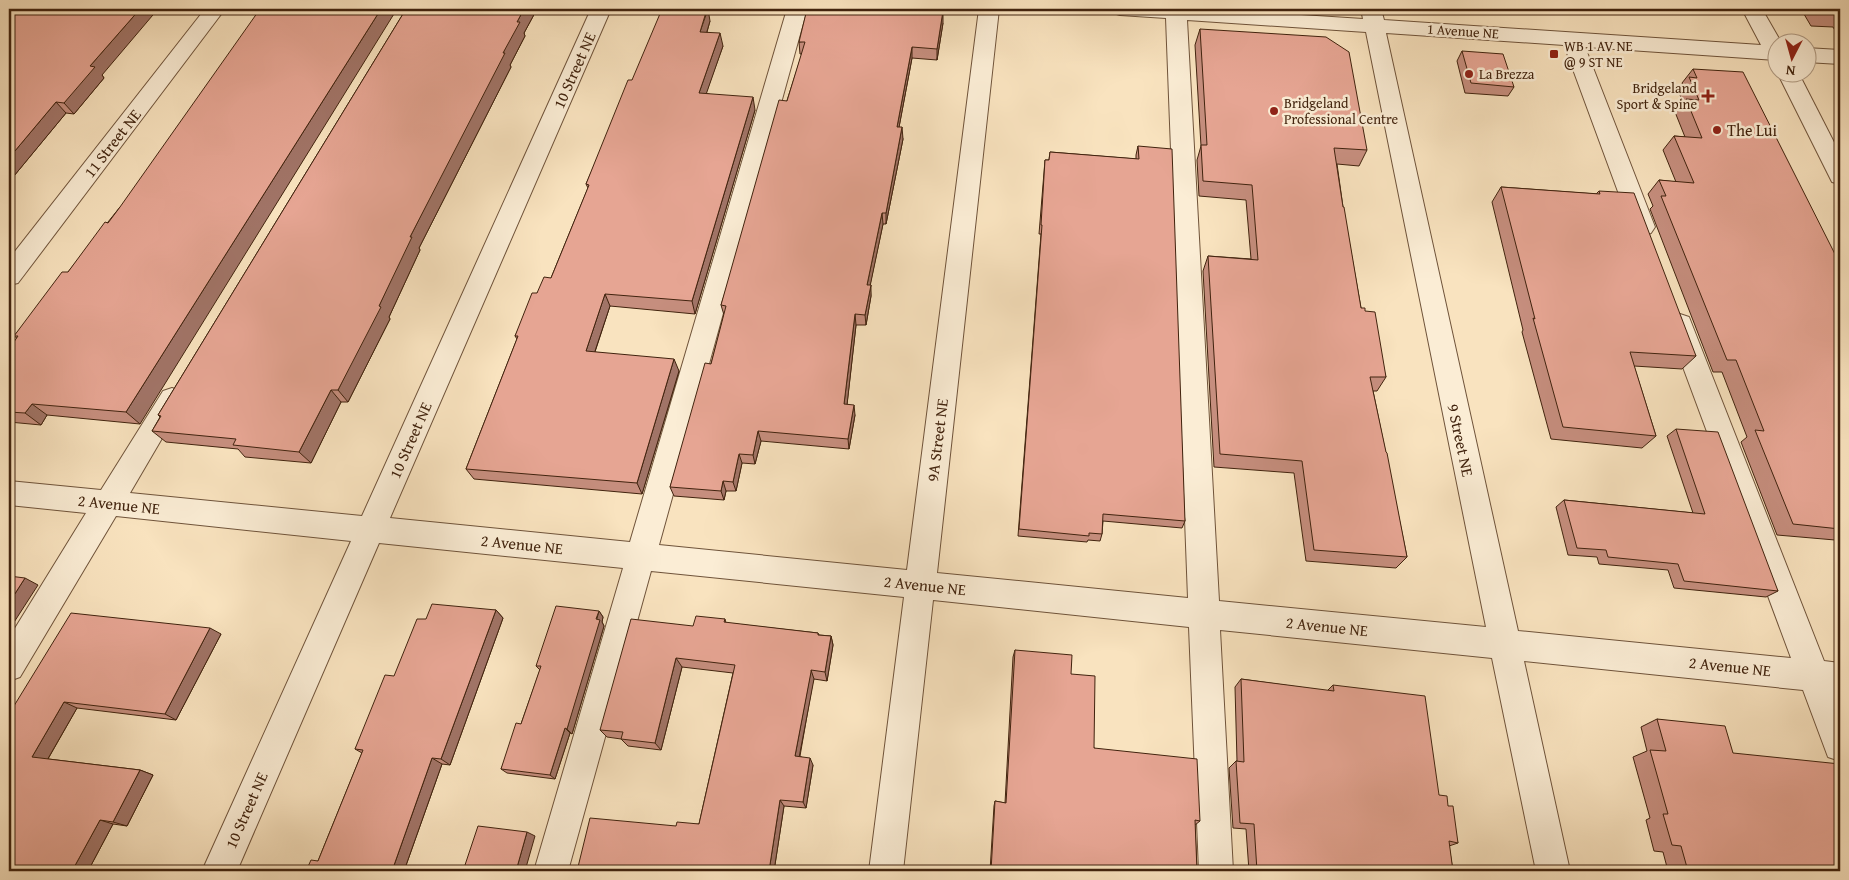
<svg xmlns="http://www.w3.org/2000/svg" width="1849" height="880" font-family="'Gentium Book Plus',serif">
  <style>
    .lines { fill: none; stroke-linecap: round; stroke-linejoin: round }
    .minor-casing { stroke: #6f533a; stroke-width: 2 }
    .minor { fill: #fbedd5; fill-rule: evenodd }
    .wall { fill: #c68e7e; stroke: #41230e }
    .shaded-wall { fill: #a17467; stroke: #41230e }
    .building { fill: #e6a593; stroke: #41230e }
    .poi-dot { fill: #8f2418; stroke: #fbedd5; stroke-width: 2 }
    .labels { text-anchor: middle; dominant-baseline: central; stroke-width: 5; stroke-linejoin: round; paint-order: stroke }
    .far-street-label { font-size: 14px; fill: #41230e; stroke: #fbedd5 }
    .far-poi-label { font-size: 14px; fill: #41230e; stroke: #fbedd5; text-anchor: start }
    .street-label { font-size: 16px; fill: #41230e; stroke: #fbedd5 }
    .poi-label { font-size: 16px; fill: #41230e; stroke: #fbedd5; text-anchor: start }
  </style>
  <rect width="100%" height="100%" fill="#f9e3bf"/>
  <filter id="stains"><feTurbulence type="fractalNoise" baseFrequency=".004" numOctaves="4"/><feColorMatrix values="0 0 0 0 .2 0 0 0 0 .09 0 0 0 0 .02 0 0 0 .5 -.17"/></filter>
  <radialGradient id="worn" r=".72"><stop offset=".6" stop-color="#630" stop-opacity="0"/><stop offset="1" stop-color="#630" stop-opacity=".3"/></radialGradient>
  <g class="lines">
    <defs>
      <g id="minor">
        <path d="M205,9H225L18,283L9,285V259Z"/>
        <path d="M591,9H611L390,518L630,542L787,9H807L659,545L907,570L979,9H999L937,573L1188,598L1166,18L1120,15L1113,13L1110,9H1210L1363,19L1361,9H1381L1384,20L1761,45L1742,9H1762L1781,42H1776V60L1585,47L1655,227L1651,233L1643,236L1635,233L1631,227L1564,45L1386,33L1518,631L1791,658L1667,324L1671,317L1680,314L1689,317L1824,661L1840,663V693H1836L1840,704V761L1828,757L1803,690L1524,661L1570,871H1536L1492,658L1220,630L1233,871H1199L1189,627L933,600L903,871H869L904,597L651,571L568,871H534L623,568L379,543L237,871H202L351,541L116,516L20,677L9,681V638L86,513L9,505V481L101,490L163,391L172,388L181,391L185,399L130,493L362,516ZM1187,20L1366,32L1486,627L1219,601Z"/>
        <path d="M1806,48L1840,50V64L1806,62Z"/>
        <path d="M1777,72H1798L1840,154V184L1832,182Z"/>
      </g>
    </defs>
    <use href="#minor" class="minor-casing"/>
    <use href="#minor" class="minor"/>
  </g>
  <g class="wall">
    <path d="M406,9H537L524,33L525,36L510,65L511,67L419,248L420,250L389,317L390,319L348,402H341L311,463L245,457L238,449L166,442L152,431L160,417L158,415Z"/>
    <path d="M1801,9H1840V39L1833,27L1811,26Z"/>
    <path d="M9,16L102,75L104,78L74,114L66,113L9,182Z"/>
    <path d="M710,21L707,32L723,46L706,93L755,110L695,314L610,306L595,352L679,371L642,494L474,479L466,469L517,339L515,336L537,293L551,278L588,188L586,184L632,80Z"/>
    <path d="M943,23L937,60L912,58L899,127L903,139L886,224H883L870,285L871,296L866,325H856L847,404L855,415L849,449L761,441L755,464L742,463L736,491H726L724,500L674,496L670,487L711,364L724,315L721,305L802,54H800L799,42Z"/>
    <path d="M1200,29L1367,150L1359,166L1337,164L1343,207L1361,308L1365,311L1386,377L1377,391H1373L1407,557L1396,568L1306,561L1294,473L1214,467L1203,271L1208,256L1251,259L1246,200L1199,196L1197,160L1201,146L1195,45Z"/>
    <path d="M1462,51L1514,87L1508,96L1465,93L1457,61Z"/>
    <path d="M1693,69L1840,264V552L1835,540L1777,535L1741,442L1747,437L1722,372H1713L1650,209L1653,206L1648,194L1659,180L1676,182L1663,150L1674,136L1685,137L1675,112L1683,102L1678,91L1683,85L1682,83Z"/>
    <path d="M1138,146L1185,521L1182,528L1103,521L1102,534L1100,541L1088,540L1087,542L1018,536L1041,234H1039L1045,160H1049L1050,152L1136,159V155Z"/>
    <path d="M1501,187L1596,194L1599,191L1696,356L1682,369L1634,366L1656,436L1642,448L1551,439L1522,332L1523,330L1492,202Z"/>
    <path d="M120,207L140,424L47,415L41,425L9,422V349L17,338L14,336L68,272Z"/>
    <path d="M1676,429L1778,591L1766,597L1674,588L1668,570L1599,564L1597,557L1568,555L1556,507L1564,500L1693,513L1667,436Z"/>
    <path d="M496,610L503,618L450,765L442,764L404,871H306L318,861L362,753L355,749L426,619Z"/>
    <path d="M599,611L603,617L602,622L604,626L572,734L570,733L555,779L507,773L501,769L521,724L540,670L536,666Z"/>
    <path d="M725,619L726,623L818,633L819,635L831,636L833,645L827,681L814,679L813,681L800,756L813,765L806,808L784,806L774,871L676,826L699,824L733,673L682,667L661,750L628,746L621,739L607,737L600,730L693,626Z"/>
    <path d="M221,634L176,720L77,708L48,759L140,770L153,775L127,826L113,824L88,871H9V714Z"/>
    <path d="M1015,650L1071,674L1094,748L1200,821L1195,825L1197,871H990L994,806L995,801L1005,803L1013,657Z"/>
    <path d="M1241,679L1327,691L1333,685L1439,795L1448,806L1458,843L1449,846L1453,871H1249L1246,829L1233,828L1229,768L1236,761H1237L1235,687Z"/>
    <path d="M1657,719L1733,753L1840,871H1668L1663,852L1654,851L1646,820L1650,818L1633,757L1647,751L1641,727Z"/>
  </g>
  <g class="shaded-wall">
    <path d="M140,9H158L102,75L104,78L74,114L64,103L90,66Z"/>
    <path d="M381,9H397L140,424L126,412Z"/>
    <path d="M524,9H537L524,33L525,36L510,65L511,67L419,248L420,250L389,317L390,319L348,402L338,390L379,306L410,237L503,53L517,22Z"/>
    <path d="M708,9L710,21L703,45L700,32Z"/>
    <path d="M943,11V23L937,60V49Z"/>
    <path d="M720,33L723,46L702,106L699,93Z"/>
    <path d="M912,47V58L897,138V127Z"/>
    <path d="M753,97L755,110L695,314L692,301Z"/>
    <path d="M56,102L66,113L9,182V158Z"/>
    <path d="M902,127L903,139L886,224V213Z"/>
    <path d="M882,213L883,224L868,296L867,285Z"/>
    <path d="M871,285V296L866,325L865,315Z"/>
    <path d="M605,294L610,306L591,363L586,351Z"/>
    <path d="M855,314L856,325L846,414L844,404Z"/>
    <path d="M674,359L679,371L642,494L637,483Z"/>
    <path d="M331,390L341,402L311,463L299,452Z"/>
    <path d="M32,404L47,415L41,425L25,413Z"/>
    <path d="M854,405L855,415L849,449L848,439Z"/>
    <path d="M758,431L761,441L755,464L753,455Z"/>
    <path d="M739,454L742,463L736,491L733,482Z"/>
    <path d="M723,481L726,491L724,500L721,491Z"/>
    <path d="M25,578L38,585L9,630V603Z"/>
    <path d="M496,610L503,618L450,765L441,759Z"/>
    <path d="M599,611L603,617L602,622L604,626L572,734L567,729Z"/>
    <path d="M210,628L221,634L176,720L165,714Z"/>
    <path d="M831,636L833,645L827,681L825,672Z"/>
    <path d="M676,658L682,667L661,750L655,743Z"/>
    <path d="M811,670L814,679L798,763L795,756Z"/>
    <path d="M64,702L77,708L46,762L32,757Z"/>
    <path d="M565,728L570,733L555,779L550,775Z"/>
    <path d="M432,758L442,764L404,871H392Z"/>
    <path d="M810,758L813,765L806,808L803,802Z"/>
    <path d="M140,770L153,775L127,826L113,822Z"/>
    <path d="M780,800L784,806L774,871H769Z"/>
    <path d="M100,820L113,824L88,871H72Z"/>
    <path d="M527,832L535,836L525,871H516Z"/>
  </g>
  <g class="building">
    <path d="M15,9H140L90,66L95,67L64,103L56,102L9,158V16Z"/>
    <path d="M260,9H381L126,412L32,404L25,413L9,412V349L18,336H14L62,272H68L105,222L108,223L120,207Z"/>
    <path d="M406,9H524L517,22H520L503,53H505L410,237H412L379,306L381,307L338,390H331L299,452L233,445L236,439L152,431L161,416L158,415Z"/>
    <path d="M662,9H707L700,32L720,33L699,93L753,97L692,301L605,294L586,351L674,359L637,483L466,469L518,336H515L532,293H537L544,277L551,278L589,185L586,184L628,80H632Z"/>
    <path d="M807,9H910L943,11L937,49L912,47L897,127H902L886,213H882L867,285H871L865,315L855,314L844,404L854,405L848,439L758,431L753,455L739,454L733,482L723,481L721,491L670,487L705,363L711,364L726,306L721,305L779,100L787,101L805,42H799Z"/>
    <path d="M1200,29L1326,37L1349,52L1367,150L1334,148L1343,207H1344L1361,308H1365V311L1375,312L1386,377H1370L1386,452L1387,453L1407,557L1314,550L1302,461L1220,454L1208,256L1258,260L1252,185L1203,181L1201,145H1207Z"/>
    <path d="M1462,51L1503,54L1514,87L1471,83Z"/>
    <path d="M1693,69L1743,72L1840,264V529L1793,524L1755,430L1764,431L1736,360H1727L1661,196H1666L1659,180L1694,183L1674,136L1702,138L1686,99L1699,100L1689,77L1697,78Z"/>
    <path d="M1138,146L1172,149L1185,521L1103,514L1102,534L1089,533V536L1019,529L1042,225H1041L1045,160H1049L1050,152L1139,159Z"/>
    <path d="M1501,187L1600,194L1599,191L1634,193L1696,356L1630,352L1656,436L1563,427L1533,318L1535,319Z"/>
    <path d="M1676,429L1718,432L1778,591L1684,581L1678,564L1608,557L1606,550L1577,548L1564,500L1705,514Z"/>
    <path d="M9,576L25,578L9,603Z"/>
    <path d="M432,604L496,610L441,759L432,758L392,871H396H306L311,860L318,861L363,750L355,749L385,675L394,676L417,619H426Z"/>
    <path d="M556,606L599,611L596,619L600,620L567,729L565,728L550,775L501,769L516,723L521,724L541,666H536Z"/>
    <path d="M71,613L210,628L165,714L64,702L32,757L140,770L113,822L100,820L72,871H9V714Z"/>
    <path d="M696,616L725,619L724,622L818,633V635L831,636L825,672L811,670V672L795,756L810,758L803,802L780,800L769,871H577L590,818L676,826L677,822L699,824L735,665L676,658L655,743L621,739L623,732L600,730L631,619L693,626Z"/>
    <path d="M1015,650L1072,655L1071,674L1095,676L1094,748L1197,759L1200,821L1195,820L1197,871H991L995,801L1006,803Z"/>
    <path d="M1241,679L1334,691L1333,685L1425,696L1439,795L1447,796L1448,806H1453L1458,843L1449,841L1453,871H1257L1254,824L1240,823L1236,761L1244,762Z"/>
    <path d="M1657,719L1725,726L1733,753L1840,764V871H1688L1681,846L1672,845L1663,814H1668L1650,750L1666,751Z"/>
    <path d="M478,826L527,832L516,871H463Z"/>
  </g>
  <g class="poi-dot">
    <rect x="1549" y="49" width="10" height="10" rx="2.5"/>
    <circle cx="1469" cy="74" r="5"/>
    <path d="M1705.5 88.5h5v5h5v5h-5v5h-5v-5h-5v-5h5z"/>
    <circle cx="1274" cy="111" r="5"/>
    <circle cx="1717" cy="130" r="5"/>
  </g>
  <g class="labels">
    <g class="far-street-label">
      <text transform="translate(1463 31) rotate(4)">1 Avenue NE</text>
    </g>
    <g class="far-poi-label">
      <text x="1564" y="46">WB 1 AV NE<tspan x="1564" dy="16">@ 9 ST NE</tspan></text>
      <text x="1479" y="74">La Brezza</text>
      <text x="1697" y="88" text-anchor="end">Bridgeland<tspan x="1697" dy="16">Sport &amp; Spine</tspan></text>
      <text x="1284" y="103">Bridgeland<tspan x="1284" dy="16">Professional Centre</tspan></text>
    </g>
    <g class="street-label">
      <text transform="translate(574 70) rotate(-66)">10 Street NE</text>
      <text transform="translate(112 143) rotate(-52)">11 Street NE</text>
      <text transform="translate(410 440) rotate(-66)">10 Street NE</text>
      <text transform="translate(937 440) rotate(-83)">9A Street NE</text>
      <text transform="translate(1461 440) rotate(78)">9 Street NE</text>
      <text transform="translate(119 504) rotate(6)">2 Avenue NE</text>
      <text transform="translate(522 544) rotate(6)">2 Avenue NE</text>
      <text transform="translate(925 585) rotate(6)">2 Avenue NE</text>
      <text transform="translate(1327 626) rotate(6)">2 Avenue NE</text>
      <text transform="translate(1730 666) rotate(6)">2 Avenue NE</text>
      <text transform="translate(246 810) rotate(-66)">10 Street NE</text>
    </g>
    <g class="poi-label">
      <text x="1727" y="130">The Lui</text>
    </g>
  </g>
  <rect width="1849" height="880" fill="none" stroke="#f9e3bf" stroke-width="30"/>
  <rect x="10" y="10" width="1829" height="860" fill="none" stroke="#41230e" stroke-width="2.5"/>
  <rect x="15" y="15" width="1819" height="850" fill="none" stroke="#41230e"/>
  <g transform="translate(1792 58) rotate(186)"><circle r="24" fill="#fbedd5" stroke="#b19c85"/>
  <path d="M0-4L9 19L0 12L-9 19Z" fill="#8f2418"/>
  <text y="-8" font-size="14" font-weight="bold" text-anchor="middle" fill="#41230e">N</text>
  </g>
  <rect width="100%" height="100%" filter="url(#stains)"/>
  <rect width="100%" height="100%" fill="url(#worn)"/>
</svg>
